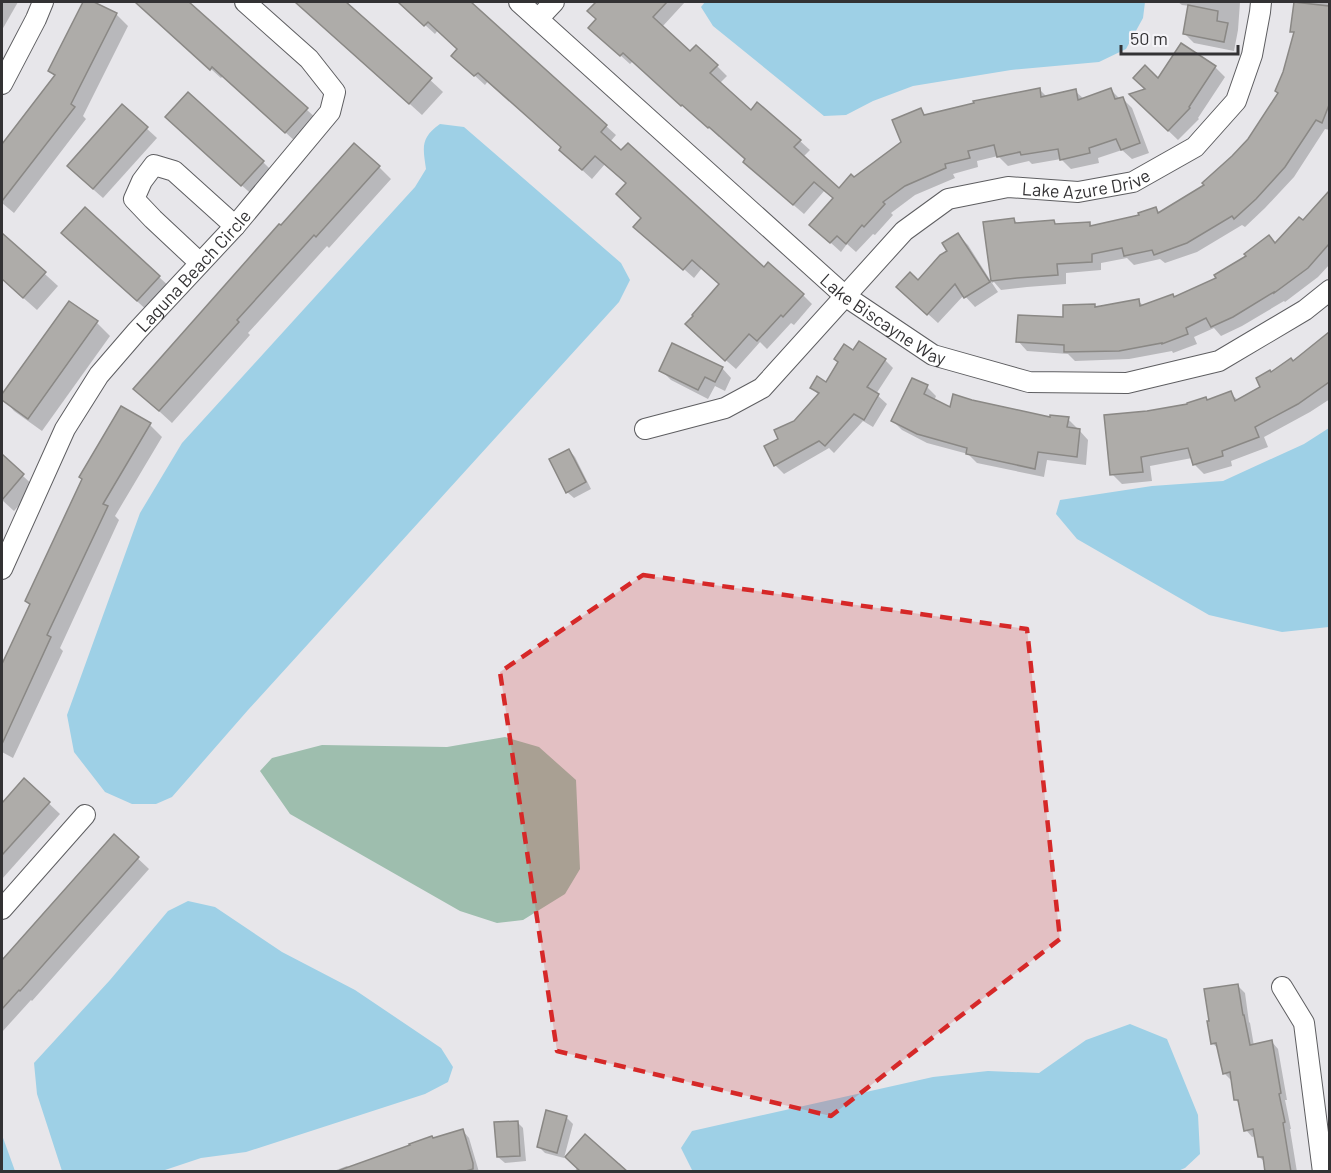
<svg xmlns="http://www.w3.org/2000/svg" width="1331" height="1173" font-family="Barlow,sans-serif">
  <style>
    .green { fill: #9ebeae }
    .water { fill: #9ed0e6 }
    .shadow { fill: #0003 }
    .building { fill: #aeaca9; stroke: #8a8885; stroke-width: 1.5 }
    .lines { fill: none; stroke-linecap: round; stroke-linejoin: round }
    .minor-casing { stroke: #5e5e61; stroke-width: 22 }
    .minor { stroke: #fff; stroke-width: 20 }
    .marked { fill: #d62828; fill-opacity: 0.2; stroke: #d62828; stroke-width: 4.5; stroke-dasharray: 12 8; stroke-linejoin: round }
    .labels { text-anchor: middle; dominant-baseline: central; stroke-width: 6; stroke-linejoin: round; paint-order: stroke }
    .street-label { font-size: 18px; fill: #333234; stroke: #f4f3f7 }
  </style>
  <rect width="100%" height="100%" fill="#e7e6ea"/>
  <path class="green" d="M505,737L539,747L576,780L580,869L565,894L523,920L497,923L460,911L290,814L260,771L272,758L322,745L447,747Z"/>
  <g class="water">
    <path d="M705,2H1145L1143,18L1126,49L1099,62L1011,70L913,86L873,101L846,115L824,116L713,26L701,7Z"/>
    <path d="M440,124L464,127L621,263L630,280L619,302L248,710L172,797L156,804H132L105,792L74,752L67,715L140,513L182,443L415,187L426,169C423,148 420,138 440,124Z"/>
    <path d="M1329,428V627L1282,632L1209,615L1077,539L1056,514L1060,500L1152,486L1223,481L1304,444Z"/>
    <path d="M188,901L215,907L282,952L355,990L441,1048L453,1067L448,1082L425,1094L246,1152L201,1158L162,1171H62L37,1094L34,1063L110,980L168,911Z"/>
    <path d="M1130,1024L1167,1039L1198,1115L1200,1154L1185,1168L1178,1171L693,1172L681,1148L692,1131L933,1077L988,1071L1039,1073L1086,1040Z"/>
    <path d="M2,1135L15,1171H2Z"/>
  </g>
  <g class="shadow">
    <path d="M2,2H18L2,30Z"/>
    <path d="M85,2H91L116,14L128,26L83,116L86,119L14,213L2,203V146L56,77L50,71Z"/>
    <path d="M136,2H187L317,119L296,142L223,76L221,78Z"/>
    <path d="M297,2H347L443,92L422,115Z"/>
    <path d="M405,2H469L606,126L616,135L610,142L765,269L803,295L812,304L794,325L791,323L767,349L760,342L736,369L696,334L721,285L702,268L694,278L667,254L643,218L627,184L605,164L592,179L570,159L563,148L488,81L485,85L463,65L459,49L438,30L435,34L414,15Z"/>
    <path d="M598,2H685L662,27L690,53L696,47L717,66L727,76L719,84L751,112L800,141L810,150L803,157L839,190L903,142L920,110L927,116L1039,89L1047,97L1075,91L1084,99L1111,90L1120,99L1122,98L1132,108L1149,153L1132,159L1122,150L1098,158L1099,163L1071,169L1061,159L1032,164L1029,161L1008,166L998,156L977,161L978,167L953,174L955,178L915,195L891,213L893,215L875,235L873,234L856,252L847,244L841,252L821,234L834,199L825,190L804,214L754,171L747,159L720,135L719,137L693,113L692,114L633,61L630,64L600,37L598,20L589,11Z"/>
    <path d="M1178,2H1240L1238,30L1234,51L1194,43L1184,33L1190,6L1182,5Z"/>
    <path d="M1295,2H1330V35L1303,32L1293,22Z"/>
    <path d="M1293,39L1330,48V130L1325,129L1294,177L1265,208L1245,227L1242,225L1197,252L1165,263L1160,259L1134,265L1127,258L1101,263V270L1066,273V284L1027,287L1001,290L994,282L992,283L998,292L975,307L964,295L938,323L908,296L918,282L949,251L958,235L968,245L992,283L985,223L1014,220L1018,224L1054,222L1057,225L1089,223L1093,227L1141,216L1155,209L1160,213L1206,185L1249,140L1279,94Z"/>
    <path d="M1215,67L1225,77L1198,118L1199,119L1178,140L1131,95L1147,89L1158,80Z"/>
    <path d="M122,106L157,138L103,198L78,176Z"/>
    <path d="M180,131L263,162L276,175L256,198Z"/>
    <path d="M379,167L391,179L329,248L327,246L248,333L250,335L172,423L148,401L281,227Z"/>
    <path d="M1330,193V264L1318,277L1285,302L1284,301L1242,326L1221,336L1214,328L1194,337L1197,344L1173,353L1172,351L1129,359L1075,361L1068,354L1027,351L1018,341L1094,306L1097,308L1138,301L1144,306L1175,298L1218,279L1248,256L1269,237L1276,244L1303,223Z"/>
    <path d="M2,235L58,286L37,310L2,279Z"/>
    <path d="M77,246L159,277L173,290L151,314Z"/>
    <path d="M69,303L97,323L110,336L42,431L14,411L2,397Z"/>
    <path d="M1330,334V399L1310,412L1264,437L1268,447L1231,461L1232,466L1204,474L1194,464L1192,458L1150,466L1152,481L1122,484L1112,474L1147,413L1189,405L1206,399L1208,401L1230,393L1239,401L1262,387L1271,374L1294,363Z"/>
    <path d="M853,352L885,360L893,368L876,394L887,404L873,427L863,421L834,453L829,448L784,474L776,466L766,447L780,440L819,395L812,388L826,384Z"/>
    <path d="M722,368L731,378L725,391L715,386L708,399L671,380L661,370Z"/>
    <path d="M927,387L936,396L934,401L951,409L1068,419L1077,428V430H1079L1088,440L1086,465L1047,460L1044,477L977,463L968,454L927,443L902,430L893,421Z"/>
    <path d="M150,425L162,437L115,516L119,520L60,648L63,651L13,758L2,752V668L31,605L27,601Z"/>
    <path d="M569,450L575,457L591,489L574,498L567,492Z"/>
    <path d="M2,457L35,487L14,511L2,500Z"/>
    <path d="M24,780L60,814L2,879V805Z"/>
    <path d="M114,836L149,869L32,1001L31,1000L2,1032V962Z"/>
    <path d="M1238,986L1245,993L1249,1022L1250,1023L1254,1046L1272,1042L1278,1049L1287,1100H1285L1291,1129H1290L1297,1172H1267L1265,1162L1259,1157L1256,1136L1252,1137L1246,1130L1240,1104L1236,1100L1231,1080L1224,1073L1219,1049L1212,1043Z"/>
    <path d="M547,1112L567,1118L573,1124L564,1158L545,1153L538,1146Z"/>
    <path d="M517,1122L523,1128L526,1161L505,1163L498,1157Z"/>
    <path d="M463,1131L469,1138L479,1172H331L347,1166L349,1168L434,1139Z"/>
    <path d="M619,1163L627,1172H574L578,1167L617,1164Z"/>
  </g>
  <g class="building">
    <path d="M83,2H94L117,13L71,104L75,107L2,201V144L55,75L48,71Z"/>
    <path d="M135,2H189L308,108L285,133L212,67L210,70Z"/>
    <path d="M295,2H346L432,78L409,104Z"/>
    <path d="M398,2H471L607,125L601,132L621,150L628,143L764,267L768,262L804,294L783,317L781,315L757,341L749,334L725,361L685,324L693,316L692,315L719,284L692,260L683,270L633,227L641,218L616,194L626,183L595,156L582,170L559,150L561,147L531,120L478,73L474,76L451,56L457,49L428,22L424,26Z"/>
    <path d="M596,2H667L653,17L690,51L696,45L718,65L710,73L751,110L757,102L801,140L794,147L839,188L851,174L854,177L901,142L892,120L921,108L924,115L974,103L973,101L1040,88L1041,97L1076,89L1078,100L1111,88L1115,99L1123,97L1140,143L1121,150L1116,139L1089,148L1090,153L1060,160L1058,149L1021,155L1020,152L997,157L994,145L968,151L970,158L945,164L946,168L905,186L883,202L885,204L864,227L862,225L846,244L837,236L830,243L809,225L833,198L814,182L793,205L743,162L745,159L709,127L708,128L682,105L681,106L623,53L620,56L588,28L596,19L587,11Z"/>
    <path d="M1294,2L1329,6V105L1322,123L1316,120L1285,167L1256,199L1234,219L1232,216L1187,243L1154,255L1152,250L1124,256L1122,248L1092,254V262L1057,264L1058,275L1017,278L991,281L983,222L1014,218L1015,223L1054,220L1055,224L1090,222V226L1139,215L1138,213L1156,207L1158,213L1204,185L1202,183L1232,156L1248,139L1278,93L1275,91L1283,72L1294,32H1290Z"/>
    <path d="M1188,5L1218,11L1217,21L1228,23L1224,42L1183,34Z"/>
    <path d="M1181,43L1216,66L1189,107L1190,108L1168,131L1129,94L1145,89L1133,78L1145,65L1158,78Z"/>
    <path d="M188,92L264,161L241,186L165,117Z"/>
    <path d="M122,104L148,127L93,189L67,166Z"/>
    <path d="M354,143L380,166L316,237L314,235L237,320L239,322L159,411L133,389L279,224L281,225Z"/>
    <path d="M1329,191V244L1308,268L1274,293V292L1233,317L1211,327L1206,318L1186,328L1188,334L1162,344V343L1119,351L1064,352V345L1016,342L1018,315L1063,317V305L1095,304V307L1139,299L1140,306L1173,294L1174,297L1216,278L1214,275L1246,256L1244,254L1269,235L1275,243L1299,217L1303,220Z"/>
    <path d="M85,207L160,276L137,301L61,233Z"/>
    <path d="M2,233L46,272L23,298L2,279Z"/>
    <path d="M958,233L990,282L964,298L955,284L927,315L896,287L910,272L918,280L940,255L947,251L942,243Z"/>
    <path d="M69,301L98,321L28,419L2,400V394Z"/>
    <path d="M1329,332V382L1298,404L1255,427L1259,437L1222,451L1223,456L1193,465L1188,448L1141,457L1143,472L1110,475L1104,415L1147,411L1187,404V403L1206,397L1207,400L1231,391L1235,401L1260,387L1256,378L1270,370L1271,372L1291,358L1293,361Z"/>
    <path d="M859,341L886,359L867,387L879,394L864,420L854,414L825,446L819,441L774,466L764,446L778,439L774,430L794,421L819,393L810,388L817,376L826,382L838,362L834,359L844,344L853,350Z"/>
    <path d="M672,343L723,367L715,382L705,377L698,390L659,371Z"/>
    <path d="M912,378L928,385L924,394L950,407L953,394L972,400L1050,417V415L1069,417L1067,427L1080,429L1077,457L1038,452L1035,469L966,454L967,448L917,434L891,421Z"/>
    <path d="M121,406L151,423L103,504L108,506L47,635L51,637L2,744V664L30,604L25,601L82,479L79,477Z"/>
    <path d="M569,449L586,482L566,493L549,459Z"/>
    <path d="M2,454L24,474L2,500Z"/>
    <path d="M24,778L50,802L2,855V803Z"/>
    <path d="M114,834L139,857L20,991L19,990L2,1009V960Z"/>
    <path d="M1238,984L1243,1015H1244L1250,1045L1272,1040L1281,1093L1279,1094L1285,1122L1283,1123L1291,1172H1265L1263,1157H1258L1253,1129L1244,1131L1238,1100H1234L1230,1072L1223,1074L1216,1043L1211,1044L1207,1021H1209L1204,989Z"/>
    <path d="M546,1110L567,1116L557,1153L537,1147Z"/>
    <path d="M518,1121L520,1156L497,1157L494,1122Z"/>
    <path d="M463,1129L473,1163V1169L462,1172H340V1170L410,1145L409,1144L432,1136L433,1138Z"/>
    <path d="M585,1134L628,1172H581L565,1157Z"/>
  </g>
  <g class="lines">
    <defs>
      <g id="minor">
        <path id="s1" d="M519,2L845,296L933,355L1029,382L1127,383L1219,361L1305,310L1330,290"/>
        <path d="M538,19L554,2"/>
        <path d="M2,84L36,19L43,2"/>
        <path d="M200,263L153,219L134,199L142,181L154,165L174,171L235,226"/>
        <path id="s2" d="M645,429L725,408L762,388L904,231L948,199L1008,187L1078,192L1133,182L1195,147L1236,101L1252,55L1260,12L1261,2"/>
        <path id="s3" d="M2,569L65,429L99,375L137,331L235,226L330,112L335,92L309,59L245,2"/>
        <path d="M2,909L85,815"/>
        <path d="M1282,987L1304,1023L1323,1172"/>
      </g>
    </defs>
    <use href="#minor" class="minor-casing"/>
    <use href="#minor" class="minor"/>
  </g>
  <path class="marked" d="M643,575L1027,629L1060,939L831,1116L557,1051L500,672Z"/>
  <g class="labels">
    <g class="street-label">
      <text stroke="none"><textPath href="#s2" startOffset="531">Lake Azure Drive</textPath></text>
      <text stroke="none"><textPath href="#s3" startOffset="358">Laguna Beach Circle</textPath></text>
      <text stroke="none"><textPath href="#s1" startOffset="484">Lake Biscayne Way</textPath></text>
    </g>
  </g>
  <rect width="1331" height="1173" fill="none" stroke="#333234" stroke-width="6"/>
  <path d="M1121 45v9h117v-9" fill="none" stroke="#333234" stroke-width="3"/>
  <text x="1130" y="45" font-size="18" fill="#333234" stroke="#f4f3f7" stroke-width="4.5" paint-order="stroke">50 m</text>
</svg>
